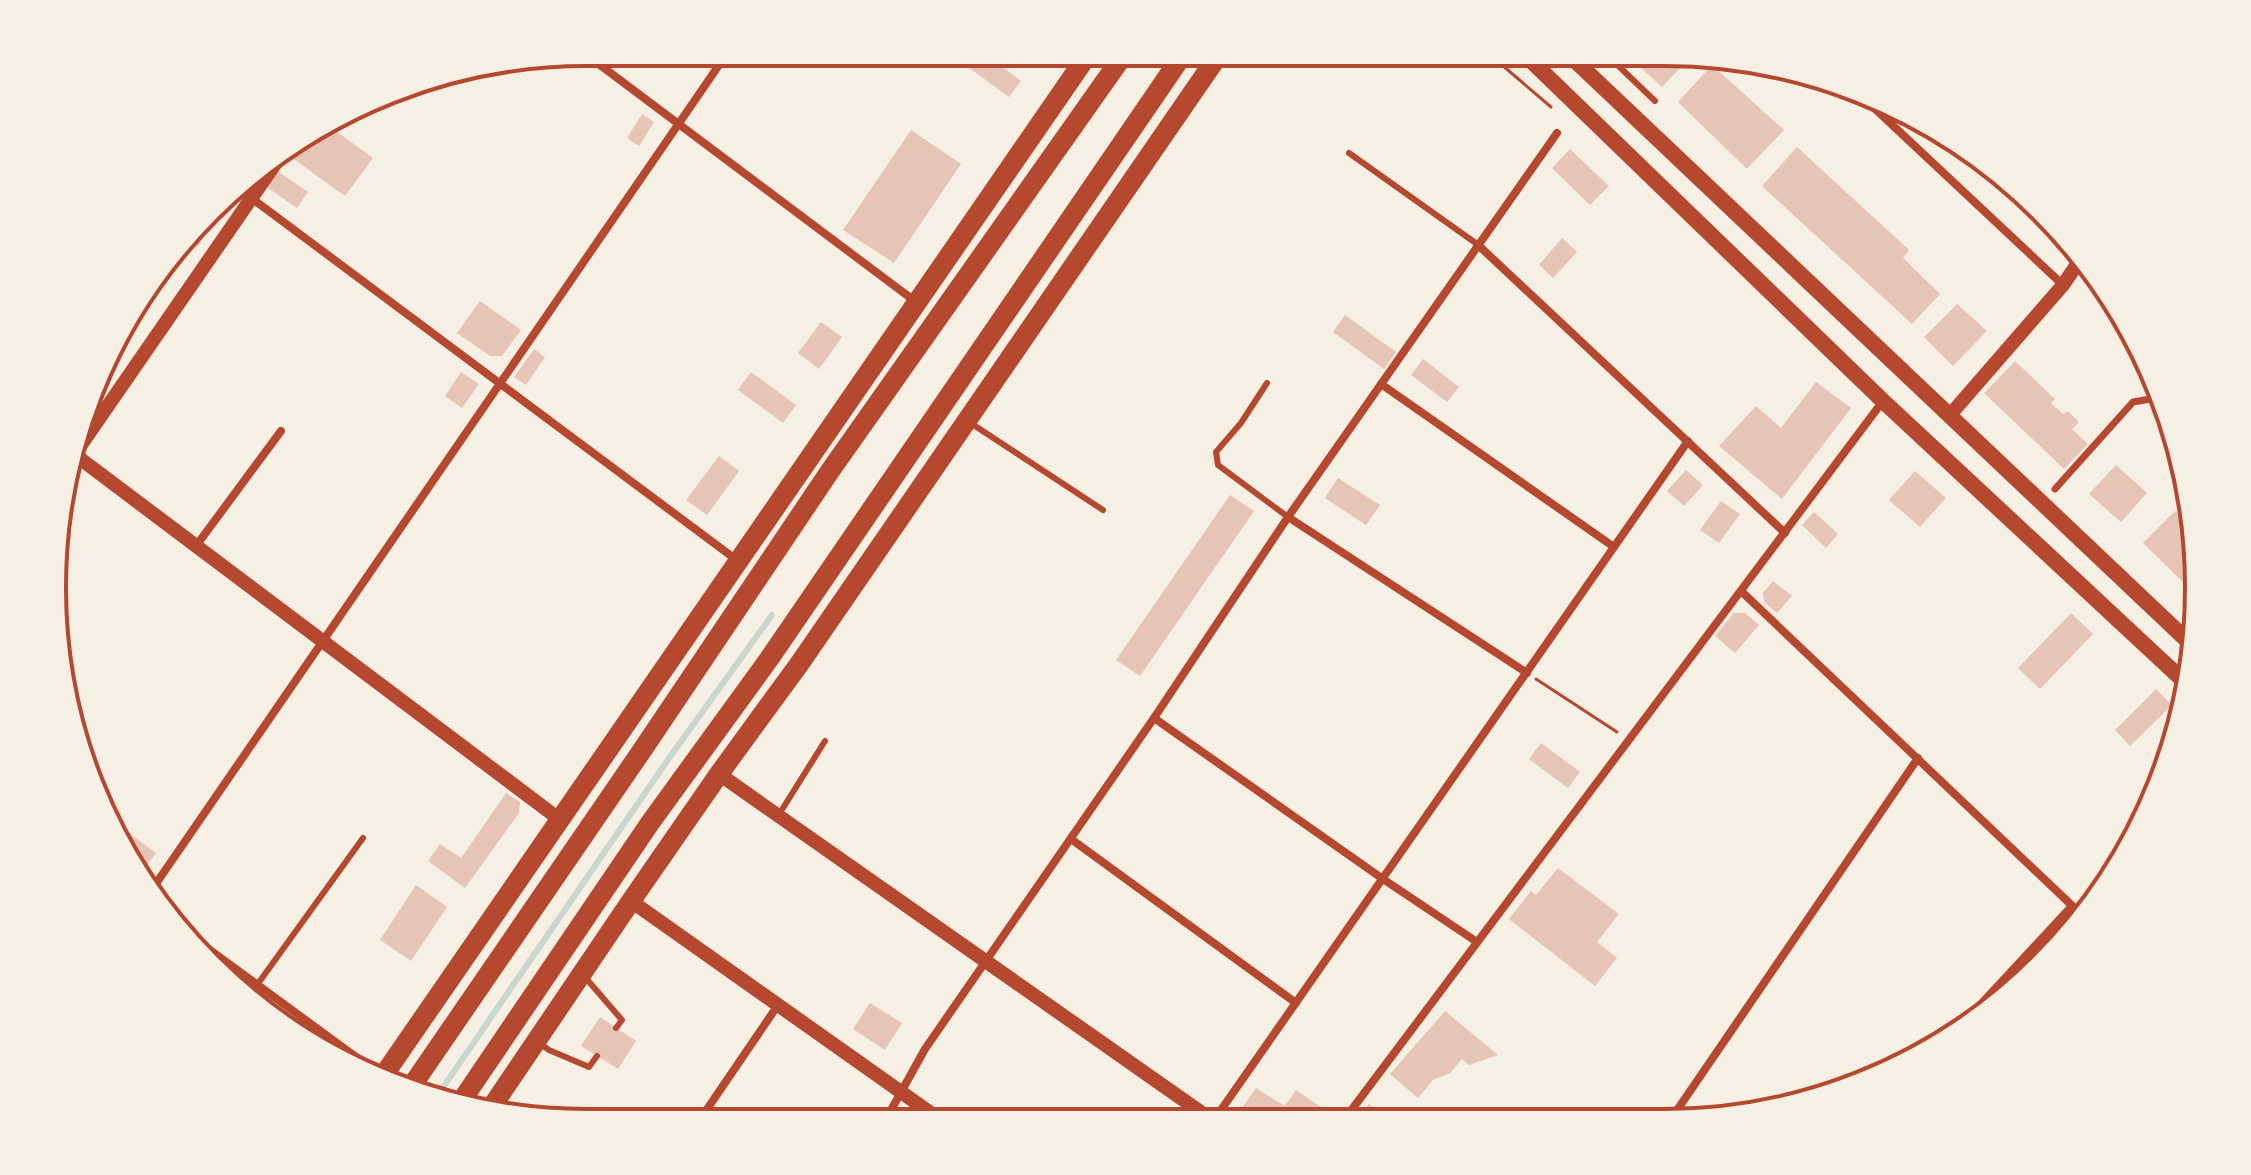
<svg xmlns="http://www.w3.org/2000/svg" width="2251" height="1175" font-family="'Noto Sans',sans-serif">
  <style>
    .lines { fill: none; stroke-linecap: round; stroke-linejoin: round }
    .stream { stroke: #c9d6d2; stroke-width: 6 }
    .building { fill: #e6c5b7 }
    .path { stroke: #b5482f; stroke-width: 3 }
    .service { stroke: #b5482f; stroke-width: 6 }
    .pedestrian { stroke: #b5482f; stroke-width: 7 }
    .minor { stroke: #b5482f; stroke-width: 8 }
    .tertiary { stroke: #b5482f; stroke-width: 14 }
    .secondary { stroke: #b5482f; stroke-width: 16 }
    .trunk { stroke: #b5482f; stroke-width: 20 }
    .rim { fill: none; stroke: #b5482f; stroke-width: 4 }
  </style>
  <rect width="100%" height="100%" fill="#f6efe4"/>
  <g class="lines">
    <path class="stream" d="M435,1099L667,761L772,615"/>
  </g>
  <g class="building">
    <path d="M968,52H983L1021,81L1009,97L961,62Z"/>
    <path d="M1625,53H1694L1662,87Z"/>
    <path d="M1712,65L1784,130L1747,169L1678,102Z"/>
    <path d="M642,114L654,122L639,146L627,138Z"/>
    <path d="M329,126L373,158L345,196L288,155L296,144Z"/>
    <path d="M911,130L961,164L894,263L843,230Z"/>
    <path d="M1797,147L1909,250L1903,258L1940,294L1912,324L1762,186Z"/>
    <path d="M1570,149L1609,186L1590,205L1552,168Z"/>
    <path d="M276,170L308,192L297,208L265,186Z"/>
    <path d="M227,199L229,200L197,247L187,242Z"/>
    <path d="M1562,238L1577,252L1553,278L1539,265Z"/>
    <path d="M480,301L521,330L502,356H490L457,333Z"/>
    <path d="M1957,304L1987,331L1953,366L1924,337Z"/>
    <path d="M1345,315L1396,352L1384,369L1333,332Z"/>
    <path d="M821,322L842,337L819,369L798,353Z"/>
    <path d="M534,349L545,357L526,385L514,377Z"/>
    <path d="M1423,359L1459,387L1447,402L1411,375Z"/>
    <path d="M2015,361L2055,399L2051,403L2063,414L2068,411L2079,422L2072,429L2088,444L2064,469L1984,393Z"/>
    <path d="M461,372L479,384L462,408L445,396Z"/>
    <path d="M751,372L796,405L783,423L738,390Z"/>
    <path d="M1816,382L1851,408L1782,499L1719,446L1756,406L1781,428Z"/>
    <path d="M719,456L739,471L707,515L686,500Z"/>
    <path d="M2116,465L2147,493L2121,522L2089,494Z"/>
    <path d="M1686,470L1703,485L1684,506L1667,491Z"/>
    <path d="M1915,471L1946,498L1920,527L1889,500Z"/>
    <path d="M1338,478L1380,505L1366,525L1325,498Z"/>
    <path d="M1230,495L1254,511L1140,676L1116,660Z"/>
    <path d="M1721,501L1740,514L1719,543L1700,530Z"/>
    <path d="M2175,511L2184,519L2190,513L2194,518L2195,529L2193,531L2195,533L2196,575L2186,585L2143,543Z"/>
    <path d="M1814,512L1838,534L1826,548L1802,525Z"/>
    <path d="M1773,581L1792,596L1777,613L1764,602L1763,593Z"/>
    <path d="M1734,613H1745L1759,625L1735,653L1715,636Z"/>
    <path d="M2071,613L2093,634L2040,689L2018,668Z"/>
    <path d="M2156,689L2172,705L2130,746L2115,730Z"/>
    <path d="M1541,743L1580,772L1568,788L1529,759Z"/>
    <path d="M506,793L520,802L519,813L465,888L428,861L440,844L461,858Z"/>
    <path d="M129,833L156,853L142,872L121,844Z"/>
    <path d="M1558,868L1619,914L1597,942L1617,958L1595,986L1509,919L1531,891L1536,895Z"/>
    <path d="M416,885L447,907L411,961L380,940Z"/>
    <path d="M870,1003L902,1023L885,1050L853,1029Z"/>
    <path d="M1445,1011L1498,1055L1469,1065L1462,1059L1450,1073L1433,1080L1418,1098L1390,1074Z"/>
    <path d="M600,1017L636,1041L618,1069L581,1046Z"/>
    <path d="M1256,1088L1285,1106L1296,1090L1324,1109L1317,1120H1245L1237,1115Z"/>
    <path d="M1369,1104L1386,1119H1354Z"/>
  </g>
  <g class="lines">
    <g class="path">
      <path d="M1488,53L1551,107"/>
      <path d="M1536,679L1617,732"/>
    </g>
    <g class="service">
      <path d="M1605,53L1655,101"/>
      <path d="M1349,153L1477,244"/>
      <path d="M1267,383L1241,423L1216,452L1218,465L1288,517"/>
      <path d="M969,422L1103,510"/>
      <path d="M778,816L825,741"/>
      <path d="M584,976L622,1020L616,1028"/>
      <path d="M257,985L363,838"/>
      <path d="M539,1043L549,1050L589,1067L597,1056"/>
    </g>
    <path class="pedestrian" d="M2055,489L2133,402L2162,397"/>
    <g class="minor">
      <path d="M584,53L916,302"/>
      <path d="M1855,90L2063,285"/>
      <path d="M238,188L738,561"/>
      <path d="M1477,244L1785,533"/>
      <path d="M1381,384L1614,547"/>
      <path d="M1288,517L1527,673"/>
      <path d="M196,546L281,431"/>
      <path d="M1741,591L2083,916"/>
      <path d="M1154,718L1383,879L1477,942"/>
      <path d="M1071,839L1296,1003"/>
      <path d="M153,888L728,52"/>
      <path d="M184,931L382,1076"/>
      <path d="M1954,1037L1969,1017L2072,906"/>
      <path d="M1671,1119L1918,758"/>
      <path d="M1214,1120L1688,441"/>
      <path d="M1344,1120L1883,401"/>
      <path d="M699,1121L778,1005"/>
      <path d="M885,1121L925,1049L1154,718L1288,517L1557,133"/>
    </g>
    <g class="tertiary">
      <path d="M1950,415L2063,285L2082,257"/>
      <path d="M70,451L559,819"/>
      <path d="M74,455L284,151"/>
      <path d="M719,774L1212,1120"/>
      <path d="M631,901L942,1121"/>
    </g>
    <g class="secondary">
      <path d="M1523,53L1883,401L2188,685"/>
      <path d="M1567,53L2194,647"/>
    </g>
    <g class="trunk">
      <path d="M381,1079L1089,53"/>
      <path d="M409,1090L643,749L830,471L1125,53"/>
      <path d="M458,1106L650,823L769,659L1184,53"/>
      <path d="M489,1111L631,901L719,774L800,663L1220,53"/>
    </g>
  </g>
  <path d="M0 0H2251V1175H0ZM587 66H1664A521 521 0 0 1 2185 587V588A521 521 0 0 1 1664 1109H587A521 521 0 0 1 66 588V587A521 521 0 0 1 587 66Z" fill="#f6efe4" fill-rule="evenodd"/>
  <path class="rim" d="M587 66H1664A521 521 0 0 1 2185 587V588A521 521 0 0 1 1664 1109H587A521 521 0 0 1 66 588V587A521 521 0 0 1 587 66Z"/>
</svg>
